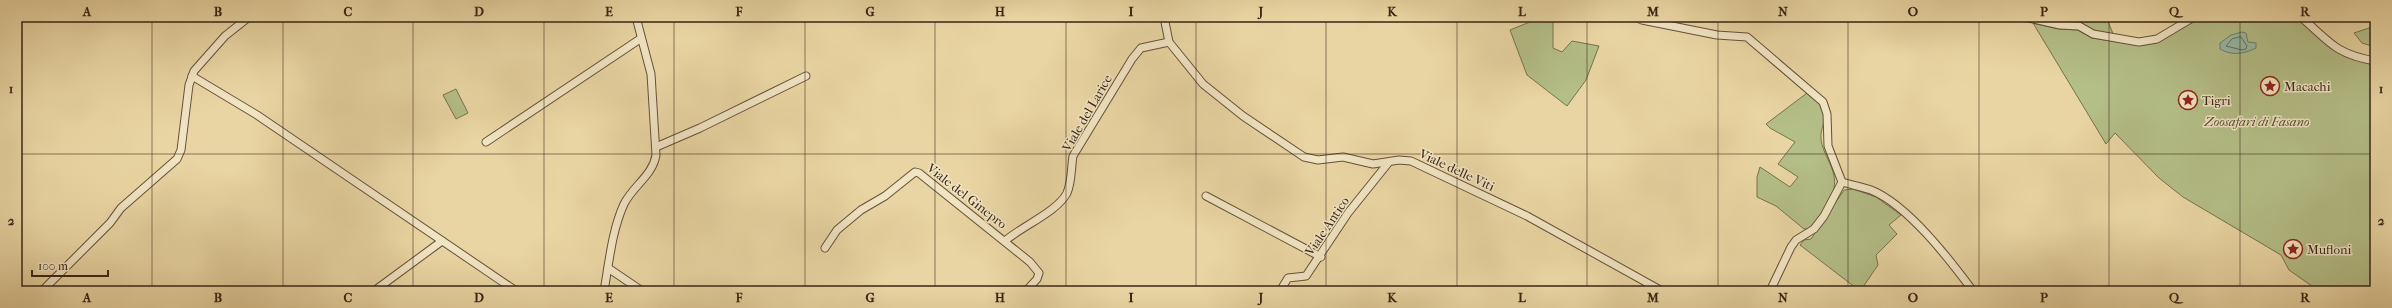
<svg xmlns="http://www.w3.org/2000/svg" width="2392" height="308" font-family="'IM FELL French Canon',serif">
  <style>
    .green { fill: #b4be87; stroke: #76724e }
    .water { fill: #97b9a4; stroke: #717e6b }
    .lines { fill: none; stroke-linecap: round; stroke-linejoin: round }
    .shore { stroke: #676f5d; stroke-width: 1 }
    .minor-casing { stroke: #645139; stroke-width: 9 }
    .minor { stroke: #f1e4c3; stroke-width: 7 }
    .grid { fill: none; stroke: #372516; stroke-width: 1; stroke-opacity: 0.55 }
    .labels { text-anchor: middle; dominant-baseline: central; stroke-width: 3; stroke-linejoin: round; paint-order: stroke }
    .poi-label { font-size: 13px; fill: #372516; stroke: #f1e4c3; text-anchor: start }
    .street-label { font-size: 13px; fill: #372516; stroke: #f1e4c3 }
    .park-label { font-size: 13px; font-style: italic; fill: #564b32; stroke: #f1e4c3 }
    .neatline { fill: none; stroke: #372516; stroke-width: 1.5 }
    .grid-label { font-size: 13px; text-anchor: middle; font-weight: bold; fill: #372516 }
  </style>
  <rect width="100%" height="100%" fill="#e9d5a3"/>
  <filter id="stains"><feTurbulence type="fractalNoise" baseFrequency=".005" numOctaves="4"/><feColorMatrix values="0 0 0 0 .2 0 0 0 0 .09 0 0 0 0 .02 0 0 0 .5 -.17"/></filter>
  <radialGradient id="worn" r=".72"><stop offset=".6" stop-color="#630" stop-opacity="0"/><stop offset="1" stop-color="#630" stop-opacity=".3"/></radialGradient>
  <g class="green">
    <path d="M1542,17L1553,18V48L1562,52L1572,41L1599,46L1586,80L1567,106L1527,75L1510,30Z"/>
    <path d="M2039,17H2106L2114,36Z"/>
    <path d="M2200,17H2296C2325,42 2336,57 2375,65V291H2319L2289,270L2281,255L2183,197L2159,178L2115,133L2106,144L2033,23L2059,29L2078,30L2092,38L2138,45L2155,43L2180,26Z"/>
    <path d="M2375,26V47L2362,43L2354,33Z"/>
    <path d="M456,89L468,113L456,119L443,95Z"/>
    <path d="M1807,93C1814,95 1823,105 1824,113C1826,121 1820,130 1821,138C1822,155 1838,170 1834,188C1833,199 1817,223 1809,229H1804L1776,206L1757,197V177L1760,167L1790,187L1798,177L1778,164L1795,142L1770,128L1766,124Z"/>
    <path d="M1853,189L1876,197L1901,215L1889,225L1897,234L1876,255L1878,265L1863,287L1856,288L1800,245L1804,240L1811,239L1844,190Z"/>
  </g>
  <path class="water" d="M2242,32L2246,33L2248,42L2256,43V48C2244,54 2232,56 2220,49V43L2231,35Z"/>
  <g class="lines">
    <path class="shore" d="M2241,37L2247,46L2246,49L2242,50L2226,46L2232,39Z"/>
    <defs>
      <g id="minor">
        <path d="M1164,17L1169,42L1203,84L1243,116L1304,157L1318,160L1343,157L1373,164L1399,160L1411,161L1527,216L1662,291"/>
        <path d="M1636,17L1642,20L1717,35L1747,37L1823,102L1827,114L1828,146L1842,182L1824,216L1814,229L1796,240L1791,247L1770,291"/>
        <path d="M2024,17L2060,25L2079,26L2093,34L2139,42L2157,39L2194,17"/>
        <path d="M2301,17C2330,42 2335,54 2375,61"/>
        <path d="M192,76L257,115L516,291"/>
        <path d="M486,142L640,39"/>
        <path d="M656,147L700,128L806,76"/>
        <path d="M1842,182C1852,185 1862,187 1871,190C1908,205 1950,260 1973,291"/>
        <path d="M1206,196L1321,257"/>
        <path d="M1005,241C1022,226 1057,212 1067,193C1072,181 1071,168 1073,156L1132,59L1141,48L1169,42"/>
        <path d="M825,248L837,230L861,210L885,196L915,172L919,173L1030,262L1039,273L1037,279L1026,291"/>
        <path d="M608,268L642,291"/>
        <path d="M42,291L110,223L121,208L177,159L181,150L189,85L194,71L225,36L249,17"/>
        <path d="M374,291L442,241"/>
        <path d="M604,291C609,263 612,230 624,204C633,186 653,175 656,155L651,74L636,17"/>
        <path d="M1280,291L1288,278L1306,276L1348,213L1389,162"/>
      </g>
    </defs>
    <use href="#minor" class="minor-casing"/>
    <use href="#minor" class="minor"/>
  </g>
  <path class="grid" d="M152,17V291M283,17V291M413,17V291M544,17V291M674,17V291M805,17V291M935,17V291M1066,17V291M1196,17V291M1326,17V291M1457,17V291M1587,17V291M1718,17V291M1848,17V291M1979,17V291M2109,17V291M2240,17V291M17,154H2375"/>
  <defs>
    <symbol id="sight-ring" viewBox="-11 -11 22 22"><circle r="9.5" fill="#f1e4c3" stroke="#8f2418" stroke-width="1.5"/><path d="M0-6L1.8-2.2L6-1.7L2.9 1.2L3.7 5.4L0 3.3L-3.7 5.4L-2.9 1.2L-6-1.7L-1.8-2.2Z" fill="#8f2418"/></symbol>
  </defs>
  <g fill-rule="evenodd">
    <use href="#sight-ring" x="2259" y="75" width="22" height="22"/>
    <use href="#sight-ring" x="2177" y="89" width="22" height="22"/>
    <use href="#sight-ring" x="2282" y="238" width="22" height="22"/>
  </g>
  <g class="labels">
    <g class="poi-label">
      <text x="2284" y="86">Macachi</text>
      <text x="2202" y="100">Tigri</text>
      <text x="2307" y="249">Mufloni</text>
    </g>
    <g class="street-label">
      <text transform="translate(1087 113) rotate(-60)">Viale del Larice</text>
      <text transform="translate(1457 170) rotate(25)">Viale delle Viti</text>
      <text transform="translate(967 196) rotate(38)">Viale del Ginepro</text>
      <text transform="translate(1327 226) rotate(-56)">Viale Antico</text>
    </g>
    <g class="park-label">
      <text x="2257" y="121">Zoosafari di Fasano</text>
    </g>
  </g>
  <rect width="2392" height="308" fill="none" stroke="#e9d5a3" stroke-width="44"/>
  <path d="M32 270v6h76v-6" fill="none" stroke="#372516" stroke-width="2"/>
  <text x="38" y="270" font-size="12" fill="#372516" stroke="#f1e4c3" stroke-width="3" paint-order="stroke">100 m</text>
  <rect x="22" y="22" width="2348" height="264" class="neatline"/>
  <g class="grid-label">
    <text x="87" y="16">A</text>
    <text x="218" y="16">B</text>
    <text x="348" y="16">C</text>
    <text x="479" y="16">D</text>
    <text x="609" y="16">E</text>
    <text x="739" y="16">F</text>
    <text x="870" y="16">G</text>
    <text x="1000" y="16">H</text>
    <text x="1131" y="16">I</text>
    <text x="1261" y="16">J</text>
    <text x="1392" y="16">K</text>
    <text x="1522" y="16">L</text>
    <text x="1653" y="16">M</text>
    <text x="1783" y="16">N</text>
    <text x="1913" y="16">O</text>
    <text x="2044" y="16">P</text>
    <text x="2174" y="16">Q</text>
    <text x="2305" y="16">R</text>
    <text x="11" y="93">1</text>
    <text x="2381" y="93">1</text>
    <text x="11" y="225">2</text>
    <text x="2381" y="225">2</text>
    <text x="87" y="302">A</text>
    <text x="218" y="302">B</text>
    <text x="348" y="302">C</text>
    <text x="479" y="302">D</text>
    <text x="609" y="302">E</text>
    <text x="739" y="302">F</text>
    <text x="870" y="302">G</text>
    <text x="1000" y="302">H</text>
    <text x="1131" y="302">I</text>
    <text x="1261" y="302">J</text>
    <text x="1392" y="302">K</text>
    <text x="1522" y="302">L</text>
    <text x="1653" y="302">M</text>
    <text x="1783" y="302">N</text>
    <text x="1913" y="302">O</text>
    <text x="2044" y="302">P</text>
    <text x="2174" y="302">Q</text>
    <text x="2305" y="302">R</text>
  </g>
  <rect width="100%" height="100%" filter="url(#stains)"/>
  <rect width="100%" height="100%" fill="url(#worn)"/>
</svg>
